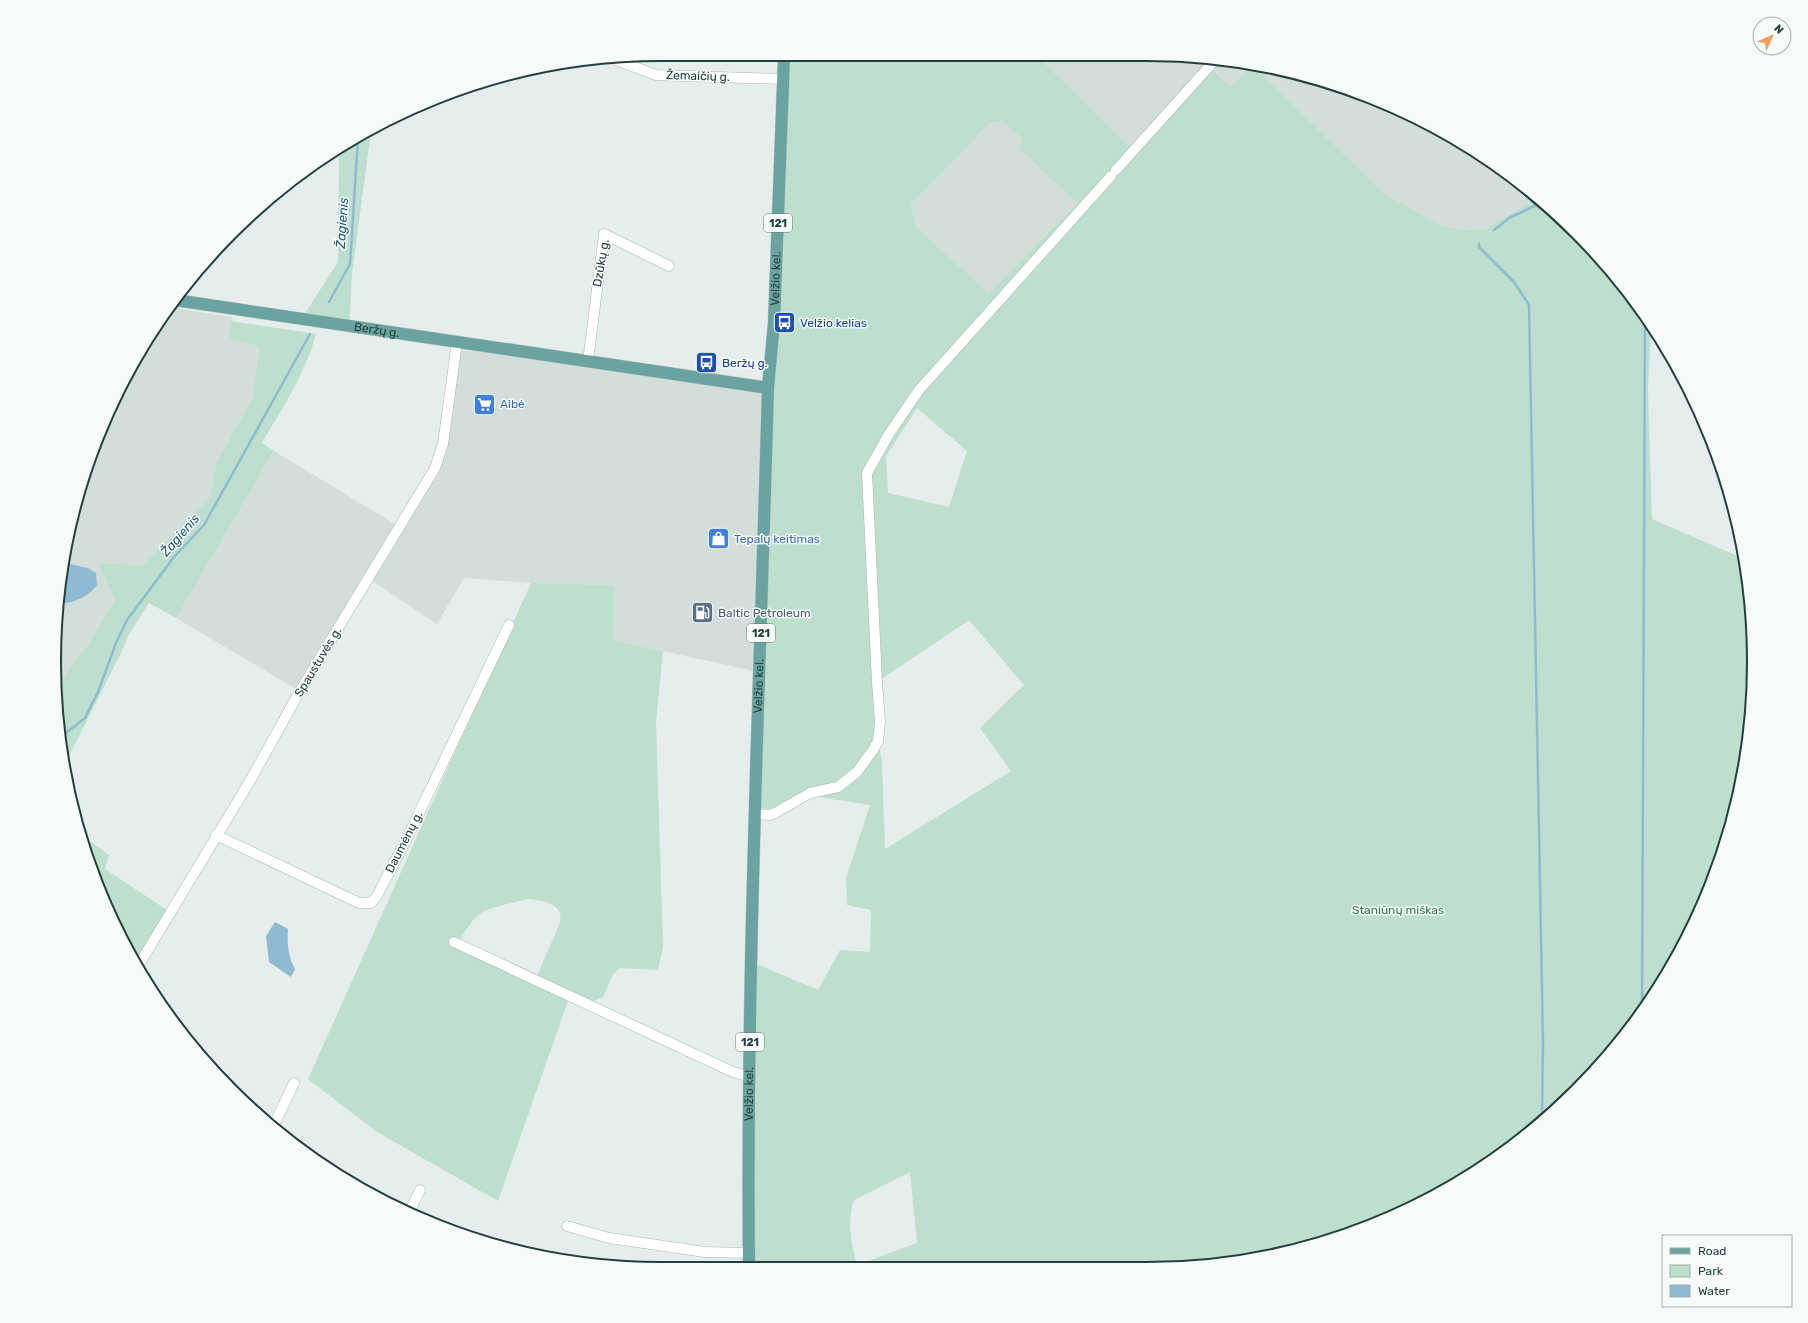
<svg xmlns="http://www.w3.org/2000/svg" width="1808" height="1323" font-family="Rubik,sans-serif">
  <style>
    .built { fill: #d3dedb }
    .green { fill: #bedfcd; fill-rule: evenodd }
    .water { fill: #8ebbd2 }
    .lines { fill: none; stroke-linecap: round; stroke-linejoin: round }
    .stream { stroke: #8ebbd2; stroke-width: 2.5 }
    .minor-casing { stroke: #a7b6b4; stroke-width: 11 }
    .major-casing { stroke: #c2cac9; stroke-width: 13 }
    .minor { stroke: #fff; stroke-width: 10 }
    .major { stroke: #6aa39f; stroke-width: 12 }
    .labels { text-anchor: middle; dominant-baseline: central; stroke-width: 3; stroke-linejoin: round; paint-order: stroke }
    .shield { fill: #f6faf9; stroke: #637876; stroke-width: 1 }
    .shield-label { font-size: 11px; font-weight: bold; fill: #24403e }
    .street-label { font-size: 12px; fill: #24403e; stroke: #f6faf9 }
    .transit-label { font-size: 12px; fill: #164399; stroke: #f6faf9; text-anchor: start }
    .shop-label { font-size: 12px; fill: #366cbe; stroke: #f6faf9; text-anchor: start }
    .service-label { font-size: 12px; fill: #4e5e75; stroke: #f6faf9; text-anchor: start }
    .park-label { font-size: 12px; fill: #2e7757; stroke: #f6faf9 }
    .water-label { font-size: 13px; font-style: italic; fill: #1d5b7d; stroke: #f6faf9 }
    .rim { fill: none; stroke: #24403e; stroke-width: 2 }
  </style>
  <rect width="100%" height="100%" fill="#e5eeec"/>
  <g class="built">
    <path d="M1147,54L1226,59L1304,75L1379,100L1484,156L1538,198L1485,229L1463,230L1440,225L1382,192L1254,66L1230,86L1210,66L1133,151L1036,55Z"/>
    <path d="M1003,121L1022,139L1018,148L1077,203L989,293L916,227L911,204L990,123Z"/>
    <path d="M169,307L232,317L229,338L259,347L253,397L216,463L210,497L143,565L99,563L116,599L91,640L57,686L55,622L66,543L86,466L117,393L157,324Z"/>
    <path d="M459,350L571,358L768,388L754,671L613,640L614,585L531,583L464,578L437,624L365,576L298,690L176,618L274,451L403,529L438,469Z"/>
  </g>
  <g class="green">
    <path d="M1036,55L1133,150L1209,66L1230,86L1254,66L1382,192L1440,225L1463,230L1485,229L1538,198L1547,205L1628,291L1651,328L1648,388L1652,519L1742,558L1753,622L1749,741L1722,857L1673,965L1603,1062L1517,1143L1450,1187L1379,1223L1304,1248L1226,1264L751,1267L752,962L818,990L840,950L870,952L871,910L847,905L846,878L870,805L801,794L776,810L762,808L756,814L784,57ZM1003,121L1022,139L1018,148L1077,203L989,293L916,227L911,204L990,123ZM917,408L967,451L949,507L888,493L886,456ZM969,620L1024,685L980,728L1011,771L885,849L882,762L878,741L877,682ZM910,1172L917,1243L857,1265C851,1244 847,1221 854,1200Z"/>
    <path d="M371,131L352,274L349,326L302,318L338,262L339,148Z"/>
    <path d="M231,321L316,334C306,372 282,409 262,443L274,451L176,618L149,603L129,634L121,653L64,766L59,741L57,686L91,640L115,600L99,563L143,565L210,497L216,463L253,397L259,347L229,338Z"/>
    <path d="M531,583L614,585L613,640L663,651L656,722L663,947L658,970L620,968L613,974L603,997L594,1001L571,992L498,1201L377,1132L308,1079ZM527,899C542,901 564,902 560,923L534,983L456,946C464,934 472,916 487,910C499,905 514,903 527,899Z"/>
    <path d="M80,834L109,855L105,869L167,910L135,964L100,894Z"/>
  </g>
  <g class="water">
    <path d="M66,563L88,568L96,573L97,585C87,598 73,603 58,604L63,564Z"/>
    <path d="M275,922L288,929C287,944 288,956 295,969L291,977L269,962L266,936Z"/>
  </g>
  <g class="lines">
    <g class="stream">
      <path d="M1494,230L1509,218L1543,202"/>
      <path d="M1479,244V247L1514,282L1529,305L1543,1042L1542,1119"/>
      <path d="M329,302L350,264L358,138"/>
      <path d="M59,741L67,732L85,718L98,692L116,643L127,620L174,557L204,525L310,334"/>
      <path d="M1642,1009L1645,319"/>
    </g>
    <defs>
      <g id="minor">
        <path d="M616,60L656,75L783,79"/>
        <path d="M1116,170L1216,59"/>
        <path d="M588,361L604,234L669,266"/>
        <path d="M756,814L769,815L775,813L810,793L838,787L857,772L873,750L878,741L880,722L877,682L867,473L889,434L919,390L1111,176"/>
        <path d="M216,835L359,903H371L377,896L409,834L509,625"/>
        <path d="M454,942L733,1072L750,1077"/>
        <path d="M137,968L250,781L300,691L435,468L443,444L457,342"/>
        <path d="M273,1127L294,1083"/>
        <path d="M409,1213L420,1190"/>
        <path d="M567,1226L609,1238L705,1252L749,1253"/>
      </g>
      <g id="major">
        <path id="s1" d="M175,300L768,388"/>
        <path id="s2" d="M749,1267C746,974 760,681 768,388L774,323L784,57"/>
      </g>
    </defs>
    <use href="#minor" class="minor-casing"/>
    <use href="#major" class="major-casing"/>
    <use href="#minor" class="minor"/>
    <use href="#major" class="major"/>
  </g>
  <defs>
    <symbol id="bus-square" viewBox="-11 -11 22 22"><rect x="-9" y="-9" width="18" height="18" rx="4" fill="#1a4fb4" stroke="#f6faf9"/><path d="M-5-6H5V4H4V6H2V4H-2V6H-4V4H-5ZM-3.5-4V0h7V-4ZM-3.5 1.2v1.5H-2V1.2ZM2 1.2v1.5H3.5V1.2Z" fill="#fff"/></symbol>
    <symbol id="supermarket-square" viewBox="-11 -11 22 22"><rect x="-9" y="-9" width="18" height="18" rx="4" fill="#3f7fe0" stroke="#f6faf9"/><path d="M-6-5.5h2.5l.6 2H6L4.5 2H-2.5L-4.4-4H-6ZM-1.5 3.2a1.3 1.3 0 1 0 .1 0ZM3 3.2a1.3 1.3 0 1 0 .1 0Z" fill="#fff"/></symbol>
    <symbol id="shop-square" viewBox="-11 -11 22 22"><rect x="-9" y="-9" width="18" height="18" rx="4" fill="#3f7fe0" stroke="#f6faf9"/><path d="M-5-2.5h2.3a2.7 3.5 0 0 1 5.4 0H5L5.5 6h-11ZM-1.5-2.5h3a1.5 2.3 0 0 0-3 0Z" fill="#fff"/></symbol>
    <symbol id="fuel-square" viewBox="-11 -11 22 22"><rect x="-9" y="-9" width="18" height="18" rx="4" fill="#5c6f8a" stroke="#f6faf9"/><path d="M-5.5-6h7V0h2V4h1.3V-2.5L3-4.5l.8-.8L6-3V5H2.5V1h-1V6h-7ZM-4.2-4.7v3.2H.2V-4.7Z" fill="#fff"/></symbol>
  </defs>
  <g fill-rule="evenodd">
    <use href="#bus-square" x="772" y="310" width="25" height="25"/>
    <use href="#bus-square" x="694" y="350" width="25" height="25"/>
    <use href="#supermarket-square" x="472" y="392" width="25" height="25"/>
    <use href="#shop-square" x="706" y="526" width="25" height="25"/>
    <use href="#fuel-square" x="690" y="600" width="25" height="25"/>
  </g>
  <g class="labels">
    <g class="shield">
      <rect x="764" y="214" width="28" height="18" rx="3"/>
      <rect x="747" y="624" width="28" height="18" rx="3"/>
      <rect x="736" y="1033" width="28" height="18" rx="3"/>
    </g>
    <g class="shield-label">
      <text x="778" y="223">121</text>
      <text x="761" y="633">121</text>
      <text x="750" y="1042">121</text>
    </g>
    <g class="street-label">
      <text transform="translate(698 76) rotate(2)">Žemaičių g.</text>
      <text transform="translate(601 263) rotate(-80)">Dzūkų g.</text>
      <text stroke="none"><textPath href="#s2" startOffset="989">Velžio kel.</textPath></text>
      <text stroke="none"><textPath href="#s1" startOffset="204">Beržų g.</textPath></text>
      <text transform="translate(318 662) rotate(-59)">Spaustuvės g.</text>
      <text stroke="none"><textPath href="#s2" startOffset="581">Velžio kel.</textPath></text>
      <text transform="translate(404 842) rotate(-63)">Daumėnų g.</text>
      <text stroke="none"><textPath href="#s2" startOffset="173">Velžio kel.</textPath></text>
    </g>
    <g class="transit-label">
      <text x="800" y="323">Velžio kelias</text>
      <text x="722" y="363">Beržų g.</text>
    </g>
    <g class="shop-label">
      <text x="500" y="404">Aibė</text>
      <text x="734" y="539">Tepalų keitimas</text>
    </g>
    <g class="service-label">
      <text x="718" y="613">Baltic Petroleum</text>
    </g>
    <g class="park-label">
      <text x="1398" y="910">Staniūnų miškas</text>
    </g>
    <g class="water-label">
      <text transform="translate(342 223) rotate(-86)">Žagienis</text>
      <text transform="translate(180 535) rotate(-49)">Žagienis</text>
    </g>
  </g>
  <path d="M0 0H1808V1323H0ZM661 61H1147A600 600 0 0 1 1747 661V662A600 600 0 0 1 1147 1262H661A600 600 0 0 1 61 662V661A600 600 0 0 1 661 61Z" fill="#f6faf9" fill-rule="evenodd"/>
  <path class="rim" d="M661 61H1147A600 600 0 0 1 1747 661V662A600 600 0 0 1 1147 1262H661A600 600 0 0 1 61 662V661A600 600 0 0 1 661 61Z"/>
  <rect x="1662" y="1235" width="130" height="72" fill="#f6faf9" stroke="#a2b0ae"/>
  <rect x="1670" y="1248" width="20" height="6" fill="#6aa39f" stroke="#a2b0ae"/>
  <text x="1698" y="1255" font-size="12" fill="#24403e">Road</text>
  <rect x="1670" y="1265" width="20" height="12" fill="#bedfcd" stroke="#a2b0ae"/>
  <text x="1698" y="1275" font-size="12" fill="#24403e">Park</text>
  <rect x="1670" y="1285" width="20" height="12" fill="#8ebbd2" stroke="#a2b0ae"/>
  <text x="1698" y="1295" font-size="12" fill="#24403e">Water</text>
  <g transform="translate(1772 36) rotate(45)"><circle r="19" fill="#f6faf9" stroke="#a2b0ae"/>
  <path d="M0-3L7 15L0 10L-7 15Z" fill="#f19e60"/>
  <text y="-6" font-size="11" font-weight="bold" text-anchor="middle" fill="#24403e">N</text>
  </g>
</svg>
